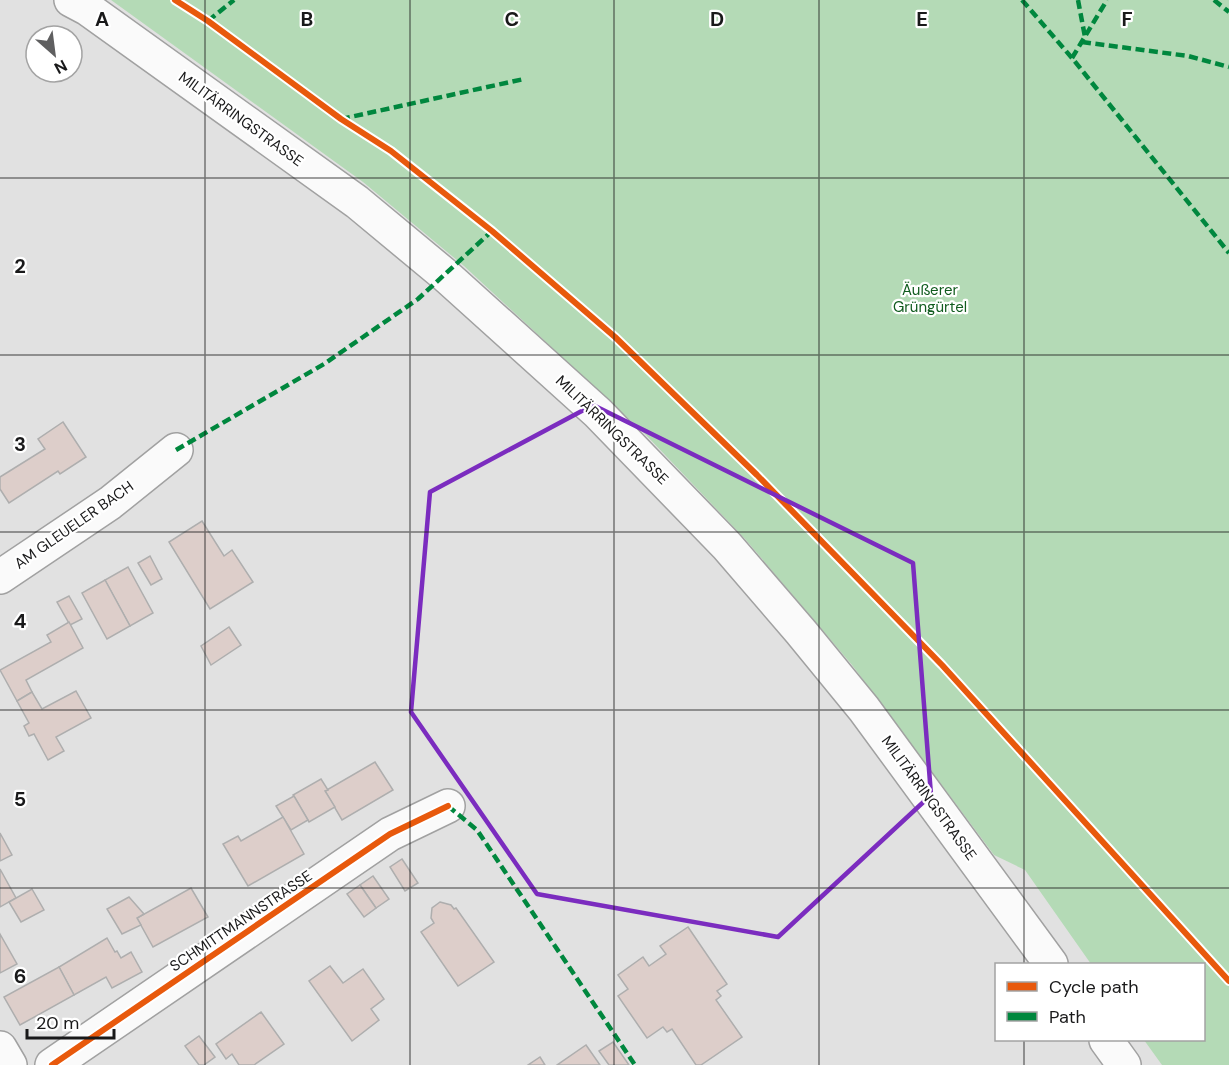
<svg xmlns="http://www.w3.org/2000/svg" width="1229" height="1065" font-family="'DM Sans',sans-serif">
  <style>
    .green { fill: #b4dab6 }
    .building { fill: #ddceca; stroke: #aeaeae; stroke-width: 1.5 }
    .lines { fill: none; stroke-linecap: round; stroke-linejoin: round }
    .minor-casing { stroke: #a1a1a1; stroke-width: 36 }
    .major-casing { stroke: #a1a1a1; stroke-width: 36 }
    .minor { stroke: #fafafa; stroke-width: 33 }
    .major { stroke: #fafafa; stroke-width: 33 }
    .quiet { stroke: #00873e; stroke-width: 4.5; stroke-dasharray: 9 4.5; stroke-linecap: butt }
    .cycleway-casing { stroke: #fff; stroke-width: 10 }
    .cycleway { stroke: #e8590c; stroke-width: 6 }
    .marked { fill: none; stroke: #7b2cbf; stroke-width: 4.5; stroke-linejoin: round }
    .grid { fill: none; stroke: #19191a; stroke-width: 1.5; stroke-opacity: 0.55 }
    .labels { text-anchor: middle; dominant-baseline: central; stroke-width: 4.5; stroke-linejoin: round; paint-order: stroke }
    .street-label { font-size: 15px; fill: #19191a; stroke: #fff }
    .park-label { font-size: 15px; fill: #105b1e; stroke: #fff }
    .grid-label { font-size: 20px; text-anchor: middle; font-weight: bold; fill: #19191a; stroke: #fff; stroke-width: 4.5; stroke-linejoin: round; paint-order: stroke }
  </style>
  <rect width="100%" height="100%" fill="#e1e1e1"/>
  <path class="green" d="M111,0H1229V1065H1162L1144,1040H1204V964H1091L1025,870L994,855L852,665L745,539L646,435L464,266L363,182Z"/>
  <g class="building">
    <path d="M63,422L86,457L60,474L58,471L9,503L0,489V477L45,449L38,439Z"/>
    <path d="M202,521L224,556L232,550L253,582L210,609L169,542Z"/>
    <path d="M150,556L162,579L151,585L138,563Z"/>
    <path d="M128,567L153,613L130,626L105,580Z"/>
    <path d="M105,580L130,626L107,639L82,593Z"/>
    <path d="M69,596L82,619L70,625L57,602Z"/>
    <path d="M69,622L83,648L26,680L32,692L17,701L0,670L51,642L47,635Z"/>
    <path d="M229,627L241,645L211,665L201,646Z"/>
    <path d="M76,691L91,718L56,737L64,751L48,760L34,734L29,736L24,726L29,723L17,701L32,692L42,709Z"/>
    <path d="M375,762L393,790L342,820L325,791Z"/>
    <path d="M321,779L328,790L325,791L335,807L309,822L293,795Z"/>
    <path d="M294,796L308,820L291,830L276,806Z"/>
    <path d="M283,817L304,854L248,886L223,844L238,836L241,841Z"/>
    <path d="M0,833L12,855L0,861Z"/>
    <path d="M402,859L418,883L405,891L390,867Z"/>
    <path d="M0,869L16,898L0,907Z"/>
    <path d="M373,876L389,899L376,908L360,885Z"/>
    <path d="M360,885L376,908L364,917L347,894Z"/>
    <path d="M191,888L208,917L153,947L137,918Z"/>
    <path d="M32,889L44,910L21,922L9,902Z"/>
    <path d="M129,897L144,914L137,918L141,925L122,934L107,909Z"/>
    <path d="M440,902L451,905L454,909L456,908L494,962L458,986L421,932L434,923L431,918L432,908Z"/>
    <path d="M688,927L727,984L717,991L721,996L716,1000L742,1037L701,1065H696L672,1029L667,1032L663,1027L647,1038L618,996L628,989L618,975L643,957L649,966L666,954L660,946Z"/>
    <path d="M0,934L17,964L0,973Z"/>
    <path d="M107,938L115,952L117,951L121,958L131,952L142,972L112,988L106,977L74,995L59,967Z"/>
    <path d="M330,966L343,983L363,969L384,999L371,1009L379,1020L352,1041L309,981Z"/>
    <path d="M59,967L74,995L20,1025L4,997Z"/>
    <path d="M261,1012L284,1044L254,1065H239L232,1054L226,1059L216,1044Z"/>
    <path d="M199,1036L215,1057L204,1065H199L185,1046Z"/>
    <path d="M613,1042L629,1065H609L599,1051Z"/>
    <path d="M586,1045L600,1065H557Z"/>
    <path d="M540,1057L545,1065H528Z"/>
  </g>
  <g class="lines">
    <defs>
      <g id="minor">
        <path d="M0,577L110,503L176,450"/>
        <path d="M0,1048L10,1065"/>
        <path d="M52,1065L390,834L448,806"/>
      </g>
      <g id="major">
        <path d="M71,0L88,9L357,202L445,275L598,413L727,546L801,632L864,709L1051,964"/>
        <path d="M1106,1040L1124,1065"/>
      </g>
    </defs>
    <use href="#minor" class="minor-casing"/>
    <use href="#major" class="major-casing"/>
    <use href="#minor" class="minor"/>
    <use href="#major" class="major"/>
    <g class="quiet">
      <path d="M1022,0L1072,58L1229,253"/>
      <path d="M1078,0L1085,37"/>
      <path d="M1214,0L1229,12"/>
      <path d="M208,21L234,0"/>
      <path d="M1082,42L1188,56L1229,67"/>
      <path d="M1072,58L1107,0"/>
      <path d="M341,119L524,79"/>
      <path d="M176,450L324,364L418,299L492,231"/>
      <path d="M448,806L477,830L635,1065"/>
    </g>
    <defs>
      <g id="cycleway">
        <path d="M175,0L208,21L341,119L391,151L492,231L615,337L757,475L942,665L1229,981"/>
        <path d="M52,1065L390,834L448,806"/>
      </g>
    </defs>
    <use href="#cycleway" class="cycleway-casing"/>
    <use href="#cycleway" class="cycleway"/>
  </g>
  <path class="marked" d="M593,405L913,563L931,795L778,937L537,894L411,712L430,492Z"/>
  <path class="grid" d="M205,0V1065M410,0V1065M614,0V1065M819,0V1065M1024,0V964M0,178H1229M0,355H1229M0,532H1229M0,710H1229M0,888H1229M1024,1040V1065"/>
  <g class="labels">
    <g class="street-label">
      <text transform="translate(241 119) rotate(36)">MILITÄRRINGSTRASSE</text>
      <text transform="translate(612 430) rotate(44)">MILITÄRRINGSTRASSE</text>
      <text transform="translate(74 525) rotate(-35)">AM GLEUELER BACH</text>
      <text transform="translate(929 798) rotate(54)">MILITÄRRINGSTRASSE</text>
      <text transform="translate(241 921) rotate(-34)">SCHMITTMANNSTRASSE</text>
    </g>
    <g class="park-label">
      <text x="930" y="290">Äußerer<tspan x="930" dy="17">Grüngürtel</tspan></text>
    </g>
  </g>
  <g class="grid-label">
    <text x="102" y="26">A</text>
    <text x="307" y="26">B</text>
    <text x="512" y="26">C</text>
    <text x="717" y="26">D</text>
    <text x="922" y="26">E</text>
    <text x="1127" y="26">F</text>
    <text x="20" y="273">2</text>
    <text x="20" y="451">3</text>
    <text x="20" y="628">4</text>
    <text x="20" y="806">5</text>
    <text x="20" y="983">6</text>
  </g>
  <rect x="995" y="963" width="210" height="78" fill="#ffffff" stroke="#a3a3a3" stroke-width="1.5"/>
  <rect x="1007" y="982" width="30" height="9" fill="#e8590c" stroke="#a3a3a3" stroke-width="1.5"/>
  <text x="1049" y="993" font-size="18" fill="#19191a">Cycle path</text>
  <rect x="1007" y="1012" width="30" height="9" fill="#00873e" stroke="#a3a3a3" stroke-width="1.5"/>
  <text x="1049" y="1023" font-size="18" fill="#19191a">Path</text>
  <g transform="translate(54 54) rotate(152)"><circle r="28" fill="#ffffff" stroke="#a3a3a3" stroke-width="1.5"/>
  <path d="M0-4.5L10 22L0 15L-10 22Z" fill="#5f5f60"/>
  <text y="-9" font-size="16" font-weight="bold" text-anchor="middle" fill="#19191a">N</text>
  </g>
  <path d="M27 1029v9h87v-9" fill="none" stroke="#19191a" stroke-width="3"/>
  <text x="36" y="1029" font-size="18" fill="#19191a" stroke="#ffffff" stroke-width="4.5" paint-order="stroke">20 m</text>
</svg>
